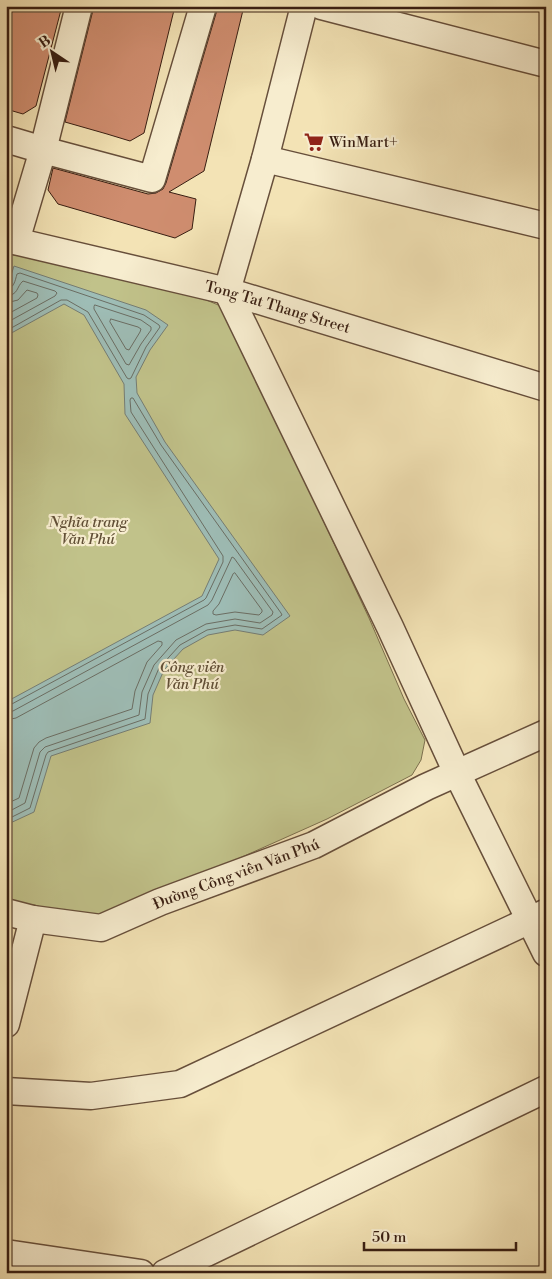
<svg xmlns="http://www.w3.org/2000/svg" width="552" height="1279" font-family="'Libre Bodoni',serif">
  <style>
    .green { fill: #c1c28a; stroke: #7c704e }
    .water { fill: #9ebdb6; stroke: #757d74 }
    .lines { fill: none; stroke-linecap: round; stroke-linejoin: round }
    .shore { stroke: #6b6e64; stroke-width: 1 }
    .building { fill: #cf8d6f; stroke: #381e12 }
    .minor-casing { stroke: #674f3b; stroke-width: 29 }
    .minor { stroke: #f7edcf; stroke-width: 26 }
    .labels { text-anchor: middle; dominant-baseline: central; stroke-width: 4.5; stroke-linejoin: round; paint-order: stroke }
    .poi-label { font-size: 15px; fill: #381e12; stroke: #f7edcf; text-anchor: start }
    .street-label { font-size: 15px; fill: #381e12; stroke: #f7edcf }
    .park-label { font-size: 15px; font-style: italic; fill: #614f36; stroke: #f7edcf }
  </style>
  <rect width="100%" height="100%" fill="#f3e3b5"/>
  <filter id="stains"><feTurbulence type="fractalNoise" baseFrequency=".004" numOctaves="4"/><feColorMatrix values="0 0 0 0 .2 0 0 0 0 .09 0 0 0 0 .02 0 0 0 .5 -.17"/></filter>
  <radialGradient id="worn" r=".72"><stop offset=".6" stop-color="#630" stop-opacity="0"/><stop offset="1" stop-color="#630" stop-opacity=".3"/></radialGradient>
  <g class="green">
    <path d="M6,252L142,273L223,307L369,618L404,699L425,740L421,760L412,775L327,819L108,917L40,909L6,899Z"/>
    <path d="M6,1263L77,1273H6Z"/>
  </g>
  <path class="water" d="M14,266L146,310L168,325L150,350L136,377L137,393L165,442L290,616L263,635L235,630L208,635L183,649L164,670L153,695L150,723L51,756L34,812L6,825V702L202,596L219,559L125,414L124,384L84,315L64,304L6,336V291Z"/>
  <g class="lines">
    <g class="shore">
      <path d="M6,289C14,289 15,281 17,274L20,273L144,315L159,325L160,327L146,347L131,378L129,379L127,378L88,312L67,300H61L6,331"/>
      <path d="M6,296C19,295 16,287 23,281L55,291L57,293L55,296L6,323"/>
      <path d="M6,303L18,300L27,290L37,293L38,295L37,298L6,315"/>
      <path d="M95,305L141,320L151,327V330L141,344L129,365L126,364L94,309V307Z"/>
      <path d="M111,319L138,327L141,329L140,332L129,350L126,349L110,322Z"/>
      <path d="M235,573L262,610V612L259,615L235,612L216,615L213,614V611L219,604L233,574Z"/>
      <path d="M6,706L10,705L204,600L206,598L223,562V556L131,412L130,400L131,398H133L161,445L281,613L282,615L262,629L235,625L207,630L180,645L159,668L148,694L145,719L48,752L46,755L30,808L6,820"/>
      <path d="M6,712L13,711L208,605L212,600L232,557L234,558L273,612L272,615L260,623L235,619L206,624L176,640L154,665L142,692L139,715L45,747L40,752L25,803L6,813"/>
      <path d="M6,720L16,718L158,641L162,642V645L147,662L135,691L132,709L46,738L39,742L34,748L19,798L6,804"/>
    </g>
  </g>
  <g class="building">
    <path d="M6,6H62L36,106L23,114L6,109Z"/>
    <path d="M94,6H175L144,133L130,141L107,134L65,122Z"/>
    <path d="M218,6H244L204,171L169,192L196,199L192,229L175,238L58,204L48,190L53,168L148,194L156,193L163,189L166,183L217,10Z"/>
  </g>
  <g class="lines">
    <defs>
      <g id="minor">
        <path d="M304,6L265,159L227,291L390,627L457,773L546,953"/>
        <path d="M321,6L546,64"/>
        <path d="M6,139L43,150L152,179L203,6"/>
        <path d="M265,159L546,226"/>
        <path id="s1" d="M6,239L227,291L546,388"/>
        <path d="M16,241L43,150L79,6"/>
        <path id="s2" d="M6,912L33,919L101,928L160,902L314,845L426,787L546,733"/>
        <path d="M6,1024L33,919"/>
        <path d="M6,1091L91,1096L180,1084L545,913"/>
        <path d="M6,1253L141,1273"/>
        <path d="M165,1273L546,1089"/>
      </g>
    </defs>
    <use href="#minor" class="minor-casing"/>
    <use href="#minor" class="minor"/>
  </g>
  <defs>
    <symbol id="supermarket-bare" viewBox="-9 -9 18 18"><path d="M-6-5.5h2.5l.6 2H6L4.5 2H-2.5L-4.4-4H-6ZM-1.5 3.2a1.3 1.3 0 1 0 .1 0ZM3 3.2a1.3 1.3 0 1 0 .1 0Z" fill="#8f2418" stroke="#f7edcf" stroke-width="2.5" paint-order="stroke"/></symbol>
  </defs>
  <g fill-rule="evenodd">
    <use href="#supermarket-bare" x="300" y="128" width="28" height="28"/>
  </g>
  <g class="labels">
    <g class="poi-label">
      <text x="329" y="142">WinMart+</text>
    </g>
    <g class="street-label">
      <text stroke="none"><textPath href="#s1" startOffset="280">Tong Tat Thang Street</textPath></text>
      <text stroke="none"><textPath href="#s2" startOffset="242">Đường Công viên Văn Phú</textPath></text>
    </g>
    <g class="park-label">
      <text x="88" y="522">Nghĩa trang<tspan x="88" dy="17">Văn Phú</tspan></text>
      <text x="192" y="667">Công viên<tspan x="192" dy="17">Văn Phú</tspan></text>
    </g>
  </g>
  <rect width="552" height="1279" fill="none" stroke="#f3e3b5" stroke-width="25"/>
  <rect x="8" y="8" width="537" height="1264" fill="none" stroke="#381e12" stroke-width="2.5"/>
  <rect x="12" y="12" width="527" height="1254" fill="none" stroke="#381e12"/>
  <g transform="translate(52 52) rotate(325)" stroke="#f7edcf" stroke-width="4" paint-order="stroke">
  <path d="M0-4L9 19L0 12L-9 19Z" fill="#381e12"/>
  <text y="-8" font-size="14" font-weight="bold" text-anchor="middle" fill="#381e12">B</text>
  </g>
  <path d="M364 1242v8h152v-8" fill="none" stroke="#381e12" stroke-width="2.5"/>
  <text x="372" y="1242" font-size="15" fill="#381e12" stroke="#f7edcf" stroke-width="4" paint-order="stroke">50 m</text>
  <rect width="100%" height="100%" filter="url(#stains)"/>
  <rect width="100%" height="100%" fill="url(#worn)"/>
</svg>
